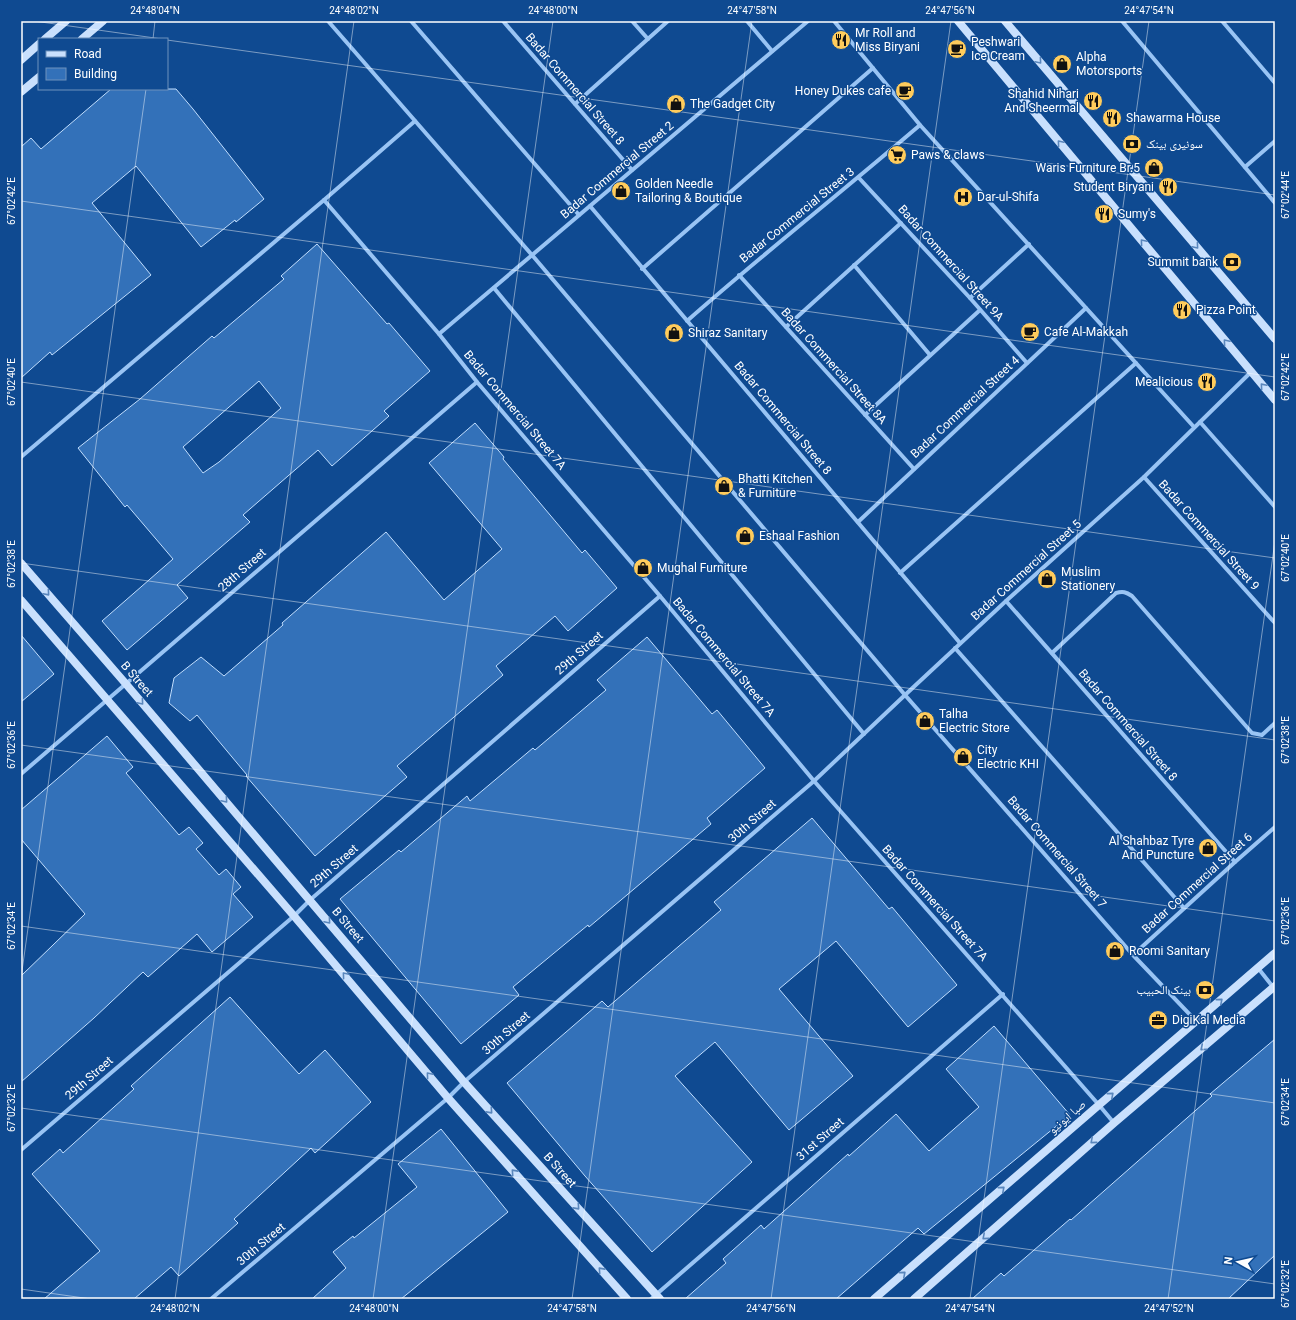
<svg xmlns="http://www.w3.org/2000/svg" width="1296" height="1320" font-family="Roboto,'Noto Naskh Arabic',sans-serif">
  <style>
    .building { fill: #3371b9; stroke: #c1defe; fill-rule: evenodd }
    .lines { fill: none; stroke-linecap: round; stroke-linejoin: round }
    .street { stroke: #99c4f4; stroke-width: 4 }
    .secondary { stroke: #c9e0fd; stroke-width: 8 }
    .oneway { stroke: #5986bc }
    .ticks { fill: none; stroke: #fff; stroke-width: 1; stroke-opacity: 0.45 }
    .labels { text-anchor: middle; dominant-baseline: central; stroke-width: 3; stroke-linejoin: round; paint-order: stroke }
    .poi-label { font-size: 12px; fill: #fff; stroke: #0f4a91; text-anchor: start }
    .street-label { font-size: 12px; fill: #fff; stroke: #0f4a91 }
    .neatline { fill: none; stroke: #fff; stroke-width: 1.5 }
    .ticks-label { font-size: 10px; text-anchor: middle; fill: #fff }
  </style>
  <rect width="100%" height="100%" fill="#0f4a91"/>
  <g class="building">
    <path d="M111,89H176L193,109L264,199L236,222L235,220L201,247L136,166L92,203L151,275L52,355L50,352L21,378V147L31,138L41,149Z"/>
    <path d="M317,244L387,324L389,323L430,371L384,411L389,416L332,466L318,450L243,515L250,522L177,585L188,598L127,650L102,621L173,559L127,505L125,507L78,448L140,399L212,336L214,338L284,279L281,276ZM259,381L281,408L219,462L203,473L183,447Z"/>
    <path d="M475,423L504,457L503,459L582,553L585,550L617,588L568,631L555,616L496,666L503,675L397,766L407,777L315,856L246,776L247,775L197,715L190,721L169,703L174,678L201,657L224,676L283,625L282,623L386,532L444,600L502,549L429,463Z"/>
    <path d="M21,635L54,674L21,702Z"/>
    <path d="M647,637L712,714L717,710L765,768L707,818L711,824L589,927L588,925L513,987L519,995L461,1044L340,899L399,850L401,852L467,796L470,801L533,748L535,750L606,690L597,680Z"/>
    <path d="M107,736L133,767L126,773L179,835L189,827L203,843L196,849L219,875L226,869L241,887L233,894L253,917L212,952L197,934L148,977L143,972L94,1018L21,1082V976L85,914L21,839V810Z"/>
    <path d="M812,818L889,909L892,907L957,985L908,1027L836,941L779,989L853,1076L789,1130L715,1042L675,1076L752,1162L652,1252L585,1176L507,1083L602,1001L608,1007L721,910L714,902Z"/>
    <path d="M230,997L299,1074L325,1050L371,1102L315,1153L311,1148L234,1219L238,1223L179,1276L171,1267L134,1299H44L100,1251L32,1174L60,1149L63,1153L134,1089L131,1086Z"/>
    <path d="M994,1026L1070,1115L924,1234L918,1228L836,1299H685L726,1263L723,1259L761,1225L764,1229L848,1154L849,1156L896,1114L929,1151L979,1107L946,1069Z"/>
    <path d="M1275,1039V1255L1228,1299H972L1001,1273L1004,1276L1070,1219L1071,1220L1212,1096L1210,1094Z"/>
    <path d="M441,1129L508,1212L401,1299H312L346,1268L333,1252L353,1236L354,1238L417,1187L398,1164Z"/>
  </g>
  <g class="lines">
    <g class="street">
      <path d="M328,21L532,255L905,695L1133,955L1196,1021"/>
      <path d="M411,21L579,215"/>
      <path d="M503,21L632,170"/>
      <path d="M632,21L648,39"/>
      <path d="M747,21L772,51"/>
      <path d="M834,21L920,125L1194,427"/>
      <path d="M1122,21L1275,203"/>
      <path d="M1222,21L1275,83"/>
      <path d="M575,104L668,21"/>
      <path d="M1245,167L1275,141"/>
      <path d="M859,178L970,298L1027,363"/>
      <path d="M324,200L439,334L477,382L660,596L814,781L1099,1105L1114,1123"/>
      <path d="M590,206L960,643"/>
      <path d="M854,265L930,355"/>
      <path d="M642,269L873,68"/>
      <path d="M739,275L914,469"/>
      <path d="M494,288L864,734"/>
      <path d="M970,298L1029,244"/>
      <path d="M687,321C763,254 843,191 920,125"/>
      <path d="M786,327L901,223"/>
      <path d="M439,334L808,21"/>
      <path d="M865,415L980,310"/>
      <path d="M1200,422L1275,507"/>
      <path d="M21,457L324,200L415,121"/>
      <path d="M1144,477L1275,623"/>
      <path d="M858,522L1086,308"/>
      <path d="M900,573L1136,363"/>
      <path d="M1006,601L1235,862"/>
      <path d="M955,648L1184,908"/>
      <path d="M1052,653L1116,593C1123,591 1126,592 1132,596L1252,733L1262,735L1275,723"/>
      <path d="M21,774L477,382"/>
      <path d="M1133,955L1235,862L1275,827"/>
      <path d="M1258,968L1273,987"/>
      <path d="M21,1150L294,916L310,900L660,596"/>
      <path d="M211,1299L448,1098L464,1082L814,781L905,695L1006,601L1144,477L1251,372"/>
      <path d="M651,1299L1003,994"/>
    </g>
    <g class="secondary">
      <path d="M958,21L1275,400"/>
      <path d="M1005,21L1275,339"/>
      <path d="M45,39L66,21"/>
      <path d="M82,39L103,21"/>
      <path d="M21,60L39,44"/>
      <path d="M21,92L39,77"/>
      <path d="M21,563L126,684L464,1082L660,1299"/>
      <path d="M21,600L294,916L448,1098L627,1299"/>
      <path d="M874,1299L1275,953"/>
      <path d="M914,1299L1114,1123L1275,986"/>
    </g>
  </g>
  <defs><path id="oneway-chevron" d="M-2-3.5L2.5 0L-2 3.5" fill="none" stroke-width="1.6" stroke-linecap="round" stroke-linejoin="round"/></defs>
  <g class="oneway">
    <use href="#oneway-chevron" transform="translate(1039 61) rotate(50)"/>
    <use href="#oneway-chevron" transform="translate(1060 143) rotate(-130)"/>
    <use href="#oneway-chevron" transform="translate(1143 242) rotate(-130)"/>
    <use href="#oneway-chevron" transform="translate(1196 246) rotate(50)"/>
    <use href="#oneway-chevron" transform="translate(1226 342) rotate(-130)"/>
    <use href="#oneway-chevron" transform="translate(1263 386) rotate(-131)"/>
    <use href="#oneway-chevron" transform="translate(47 593) rotate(49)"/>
    <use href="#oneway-chevron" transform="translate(141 702) rotate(50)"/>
    <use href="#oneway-chevron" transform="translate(225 800) rotate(50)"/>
    <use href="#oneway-chevron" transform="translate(328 921) rotate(50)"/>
    <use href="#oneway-chevron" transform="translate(345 975) rotate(-130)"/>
    <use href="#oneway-chevron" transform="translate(1220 1001) rotate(-41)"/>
    <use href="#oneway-chevron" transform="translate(1203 1048) rotate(140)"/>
    <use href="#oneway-chevron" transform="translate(429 1075) rotate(-130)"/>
    <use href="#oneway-chevron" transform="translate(1111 1095) rotate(-41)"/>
    <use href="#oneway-chevron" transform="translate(490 1111) rotate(48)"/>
    <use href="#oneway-chevron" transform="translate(1093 1141) rotate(139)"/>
    <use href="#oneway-chevron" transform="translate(514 1172) rotate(-132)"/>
    <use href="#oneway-chevron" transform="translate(1002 1189) rotate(-41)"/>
    <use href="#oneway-chevron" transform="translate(577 1207) rotate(48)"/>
    <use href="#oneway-chevron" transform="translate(985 1237) rotate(139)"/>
    <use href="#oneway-chevron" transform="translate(601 1270) rotate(-132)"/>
    <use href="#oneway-chevron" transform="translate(903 1274) rotate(-41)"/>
  </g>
  <path class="ticks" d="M34,21L162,39M153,39L155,21M167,40L1275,195M21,201L1275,377M21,382L1275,558M21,563L1275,740M21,745L1275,921M21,926L1275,1103M21,978L146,89M21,1108L1275,1284M21,1289L91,1299M175,1299L354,21M373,1299L553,21M572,1299L752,21M771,1299L951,21M970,1299L1149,21M1168,1299L1275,541"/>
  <defs>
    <symbol id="restaurant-disc" viewBox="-11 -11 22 22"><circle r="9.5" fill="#ffcc5c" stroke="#0f4a91"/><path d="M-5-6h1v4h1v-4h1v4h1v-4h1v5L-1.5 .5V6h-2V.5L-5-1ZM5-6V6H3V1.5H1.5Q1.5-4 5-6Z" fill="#111"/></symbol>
    <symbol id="cafe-disc" viewBox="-11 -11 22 22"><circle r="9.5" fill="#ffcc5c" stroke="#0f4a91"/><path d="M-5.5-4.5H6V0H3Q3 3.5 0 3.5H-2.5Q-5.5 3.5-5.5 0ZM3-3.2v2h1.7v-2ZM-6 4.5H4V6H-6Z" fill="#111"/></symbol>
    <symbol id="shop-disc" viewBox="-11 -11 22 22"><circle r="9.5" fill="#ffcc5c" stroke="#0f4a91"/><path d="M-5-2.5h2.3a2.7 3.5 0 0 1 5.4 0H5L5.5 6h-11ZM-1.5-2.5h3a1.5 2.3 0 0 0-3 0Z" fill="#111"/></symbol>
    <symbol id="bank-disc" viewBox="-11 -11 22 22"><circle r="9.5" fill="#ffcc5c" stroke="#0f4a91"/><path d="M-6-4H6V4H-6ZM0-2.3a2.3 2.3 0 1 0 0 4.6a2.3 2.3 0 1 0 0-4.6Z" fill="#111"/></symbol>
    <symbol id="supermarket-disc" viewBox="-11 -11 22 22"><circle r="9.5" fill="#ffcc5c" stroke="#0f4a91"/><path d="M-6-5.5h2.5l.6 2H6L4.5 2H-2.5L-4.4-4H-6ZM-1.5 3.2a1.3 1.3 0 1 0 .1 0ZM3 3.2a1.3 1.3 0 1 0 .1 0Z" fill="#111"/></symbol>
    <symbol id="hospital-disc" viewBox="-11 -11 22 22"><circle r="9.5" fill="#ffcc5c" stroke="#0f4a91"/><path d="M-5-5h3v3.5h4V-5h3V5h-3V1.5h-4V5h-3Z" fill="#111"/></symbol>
    <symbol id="office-disc" viewBox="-11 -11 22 22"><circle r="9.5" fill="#ffcc5c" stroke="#0f4a91"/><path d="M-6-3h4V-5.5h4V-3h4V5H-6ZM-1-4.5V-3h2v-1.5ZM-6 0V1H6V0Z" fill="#111"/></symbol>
  </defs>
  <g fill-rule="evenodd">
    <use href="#restaurant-disc" x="830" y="29" width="22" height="22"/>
    <use href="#cafe-disc" x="946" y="38" width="22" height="22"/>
    <use href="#shop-disc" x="1051" y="53" width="22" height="22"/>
    <use href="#cafe-disc" x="894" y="80" width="22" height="22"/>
    <use href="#restaurant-disc" x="1082" y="90" width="22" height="22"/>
    <use href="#shop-disc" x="665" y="93" width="22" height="22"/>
    <use href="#restaurant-disc" x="1101" y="107" width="22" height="22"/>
    <use href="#bank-disc" x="1121" y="133" width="22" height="22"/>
    <use href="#supermarket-disc" x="886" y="144" width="22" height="22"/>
    <use href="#shop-disc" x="1143" y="157" width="22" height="22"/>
    <use href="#restaurant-disc" x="1157" y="176" width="22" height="22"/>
    <use href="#shop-disc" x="610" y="180" width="22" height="22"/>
    <use href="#hospital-disc" x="952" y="186" width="22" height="22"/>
    <use href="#restaurant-disc" x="1093" y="203" width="22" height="22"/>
    <use href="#bank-disc" x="1221" y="251" width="22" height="22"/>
    <use href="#restaurant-disc" x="1171" y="299" width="22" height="22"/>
    <use href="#cafe-disc" x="1019" y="321" width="22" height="22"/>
    <use href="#shop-disc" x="663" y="322" width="22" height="22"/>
    <use href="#restaurant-disc" x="1196" y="371" width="22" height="22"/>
    <use href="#shop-disc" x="713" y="475" width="22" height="22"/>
    <use href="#shop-disc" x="734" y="525" width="22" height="22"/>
    <use href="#shop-disc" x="632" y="557" width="22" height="22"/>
    <use href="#shop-disc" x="1036" y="568" width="22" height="22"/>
    <use href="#shop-disc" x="914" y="710" width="22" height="22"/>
    <use href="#shop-disc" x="952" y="746" width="22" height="22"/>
    <use href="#shop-disc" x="1197" y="837" width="22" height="22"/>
    <use href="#shop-disc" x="1104" y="940" width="22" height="22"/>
    <use href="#bank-disc" x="1194" y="979" width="22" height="22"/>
    <use href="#office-disc" x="1147" y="1009" width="22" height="22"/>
  </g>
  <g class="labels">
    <g class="poi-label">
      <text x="855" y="33">Mr Roll and<tspan x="855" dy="14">Miss Biryani</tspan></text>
      <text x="971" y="42">Peshwari<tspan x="971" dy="14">Ice Cream</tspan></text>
      <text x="1076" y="57">Alpha<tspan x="1076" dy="14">Motorsports</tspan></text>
      <text x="891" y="91" text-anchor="end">Honey Dukes cafe</text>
      <text x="1079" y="94" text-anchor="end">Shahid Nihari<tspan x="1079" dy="14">And Sheermal</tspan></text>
      <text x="690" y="104">The Gadget City</text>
      <text x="1126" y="118">Shawarma House</text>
      <text x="1146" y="144">سونیری بینک</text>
      <text x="911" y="155">Paws &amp; claws</text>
      <text x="1140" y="168" text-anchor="end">Waris Furniture Br.5</text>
      <text x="635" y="184">Golden Needle<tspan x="635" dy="14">Tailoring &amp; Boutique</tspan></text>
      <text x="1154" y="187" text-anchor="end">Student Biryani</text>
      <text x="977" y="197">Dar-ul-Shifa</text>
      <text x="1118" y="214">Sumy's</text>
      <text x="1218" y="262" text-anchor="end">Summit bank</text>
      <text x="1196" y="310">Pizza Point</text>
      <text x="1044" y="332">Cafe Al-Makkah</text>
      <text x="688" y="333">Shiraz Sanitary</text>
      <text x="1193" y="382" text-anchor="end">Mealicious</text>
      <text x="738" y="479">Bhatti Kitchen<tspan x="738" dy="14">&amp; Furniture</tspan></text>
      <text x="759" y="536">Eshaal Fashion</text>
      <text x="657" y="568">Mughal Furniture</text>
      <text x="1061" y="572">Muslim<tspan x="1061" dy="14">Stationery</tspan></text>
      <text x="939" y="714">Talha<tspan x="939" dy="14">Electric Store</tspan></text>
      <text x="977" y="750">City<tspan x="977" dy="14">Electric KHI</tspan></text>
      <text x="1194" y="841" text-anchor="end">Al Shahbaz Tyre<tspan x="1194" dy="14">And Puncture</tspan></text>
      <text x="1129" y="951">Roomi Sanitary</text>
      <text x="1191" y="990" text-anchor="end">بينک الحبيب</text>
      <text x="1172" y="1020">DigiKal Media</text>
    </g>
    <g class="street-label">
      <text transform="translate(575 89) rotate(49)">Badar Commercial Street 8</text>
      <text transform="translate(617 170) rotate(-40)">Badar Commercial Street 2</text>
      <text transform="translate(797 215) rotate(-39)">Badar Commercial Street 3</text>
      <text transform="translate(951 263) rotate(48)">Badar Commercial Street 9A</text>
      <text transform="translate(834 366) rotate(48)">Badar Commercial Street 8A</text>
      <text transform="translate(965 407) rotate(-43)">Badar Commercial Street 4</text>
      <text transform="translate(515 410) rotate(50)">Badar Commercial Street 7A</text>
      <text transform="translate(783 418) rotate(50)">Badar Commercial Street 8</text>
      <text transform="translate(1209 535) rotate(48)">Badar Commercial Street 9</text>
      <text transform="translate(242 570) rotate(-41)">28th Street</text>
      <text transform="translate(1026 570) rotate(-42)">Badar Commercial Street 5</text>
      <text transform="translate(579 653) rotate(-41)">29th Street</text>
      <text transform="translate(724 657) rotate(50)">Badar Commercial Street 7A</text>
      <text transform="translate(137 679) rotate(49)">B Street</text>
      <text transform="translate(1128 725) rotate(49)">Badar Commercial Street 8</text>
      <text transform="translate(752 821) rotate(-41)">30th Street</text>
      <text transform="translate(1057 852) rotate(49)">Badar Commercial Street 7</text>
      <text transform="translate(334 866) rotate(-41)">29th Street</text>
      <text transform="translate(1197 883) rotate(-42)">Badar Commercial Street 6</text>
      <text transform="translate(935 903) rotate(48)">Badar Commercial Street 7A</text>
      <text transform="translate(348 925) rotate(50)">B Street</text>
      <text transform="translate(506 1033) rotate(-41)">30th Street</text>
      <text transform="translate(89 1078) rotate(-41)">29th Street</text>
      <text transform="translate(1067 1117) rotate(-41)">صبا ایونیو</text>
      <text transform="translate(820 1139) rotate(-41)">31st Street</text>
      <text transform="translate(560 1170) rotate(48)">B Street</text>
      <text transform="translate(261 1244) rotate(-40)">30th Street</text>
    </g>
  </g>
  <rect width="1296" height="1320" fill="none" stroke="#0f4a91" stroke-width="44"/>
  <rect x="38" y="38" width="130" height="52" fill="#0f4a91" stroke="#6f92bd"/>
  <rect x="46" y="51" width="20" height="6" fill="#c9e0fd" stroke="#6f92bd"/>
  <text x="74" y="58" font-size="12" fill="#ffffff">Road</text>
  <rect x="46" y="68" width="20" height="12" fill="#3371b9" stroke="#6f92bd"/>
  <text x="74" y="78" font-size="12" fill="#ffffff">Building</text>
  <g transform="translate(1238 1262) rotate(278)" stroke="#0f4a91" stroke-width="3" paint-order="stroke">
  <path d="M0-3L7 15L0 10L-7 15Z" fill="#ffffff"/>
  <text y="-6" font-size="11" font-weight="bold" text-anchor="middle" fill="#ffffff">N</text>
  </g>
  <rect x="22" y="22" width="1252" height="1276" class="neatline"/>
  <g class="ticks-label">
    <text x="155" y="14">24°48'04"N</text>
    <text x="354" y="14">24°48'02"N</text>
    <text x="553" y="14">24°48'00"N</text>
    <text x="752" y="14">24°47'58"N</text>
    <text x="950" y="14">24°47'56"N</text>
    <text x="1149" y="14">24°47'54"N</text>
    <text transform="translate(1285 195) rotate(-90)" y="4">67°02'44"E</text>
    <text transform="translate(11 201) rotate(-90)" y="4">67°02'42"E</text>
    <text transform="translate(1285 377) rotate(-90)" y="4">67°02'42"E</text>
    <text transform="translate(11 382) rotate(-90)" y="4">67°02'40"E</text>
    <text transform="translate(1285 558) rotate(-90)" y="4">67°02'40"E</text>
    <text transform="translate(11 564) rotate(-90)" y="4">67°02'38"E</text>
    <text transform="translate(1285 740) rotate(-90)" y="4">67°02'38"E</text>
    <text transform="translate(11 745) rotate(-90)" y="4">67°02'36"E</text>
    <text transform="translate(1285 921) rotate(-90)" y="4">67°02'36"E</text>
    <text transform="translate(11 926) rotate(-90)" y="4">67°02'34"E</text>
    <text transform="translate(1285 1102) rotate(-90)" y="4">67°02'34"E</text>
    <text transform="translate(11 1108) rotate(-90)" y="4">67°02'32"E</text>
    <text transform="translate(1285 1284) rotate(-90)" y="4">67°02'32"E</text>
    <text x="175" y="1312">24°48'02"N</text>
    <text x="374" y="1312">24°48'00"N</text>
    <text x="572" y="1312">24°47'58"N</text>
    <text x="771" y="1312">24°47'56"N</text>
    <text x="970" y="1312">24°47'54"N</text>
    <text x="1169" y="1312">24°47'52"N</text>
  </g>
</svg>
